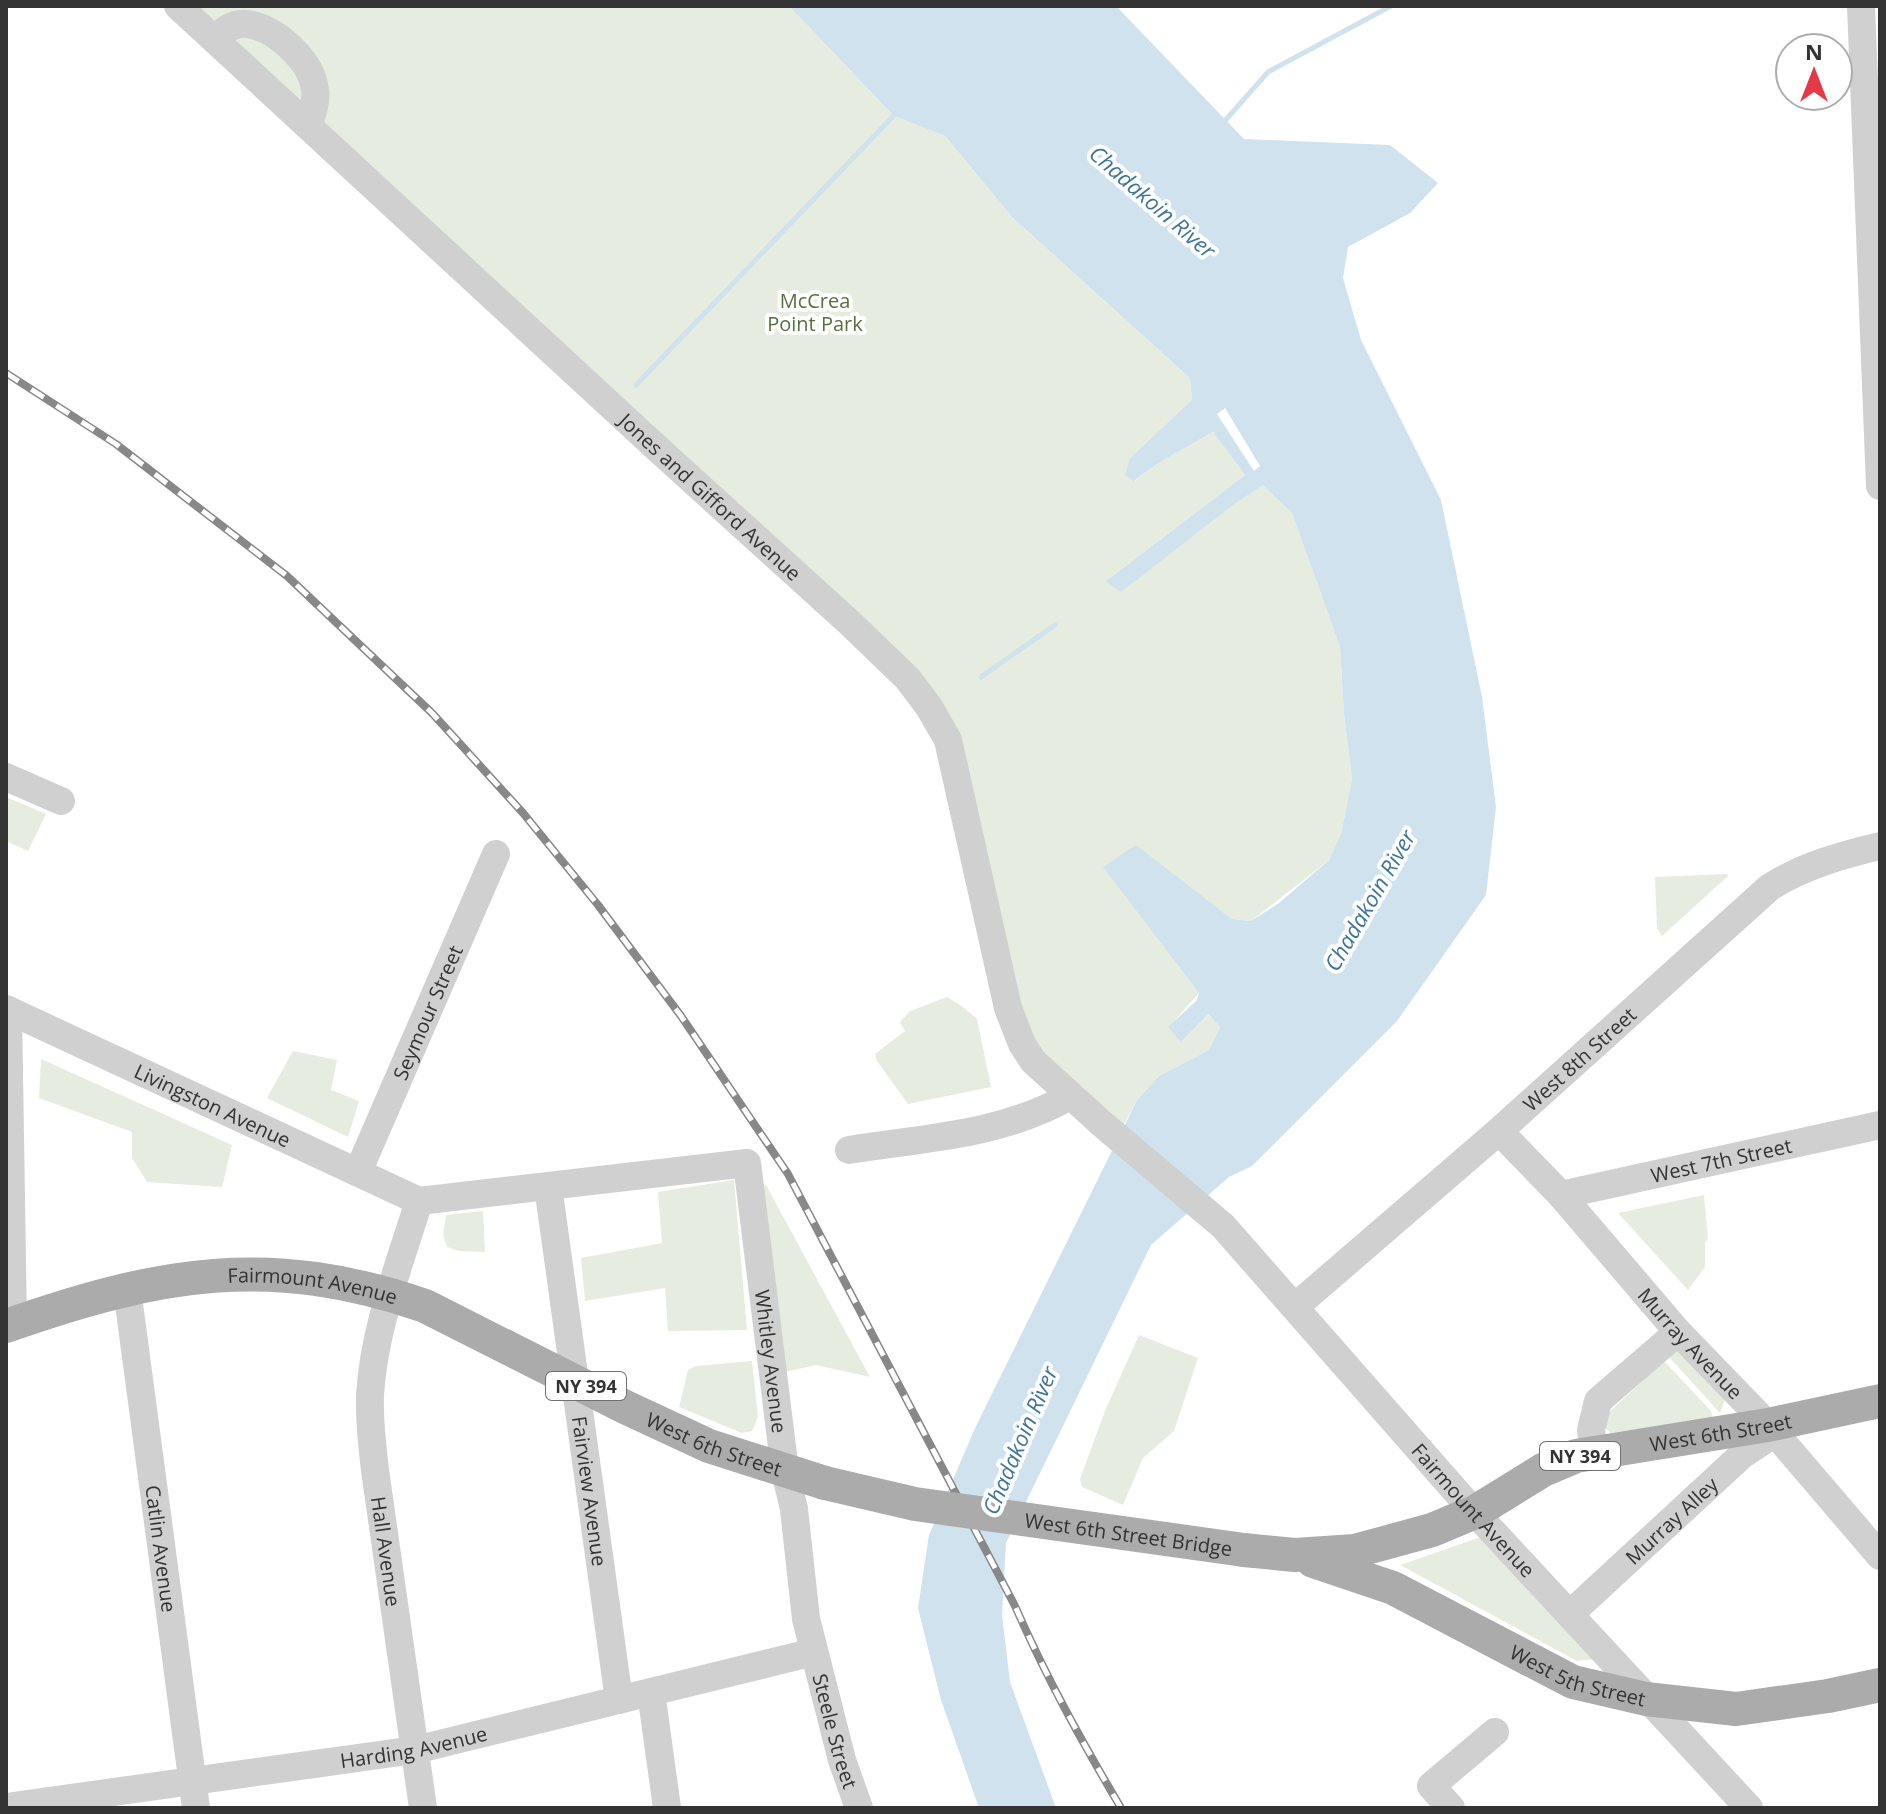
<svg xmlns="http://www.w3.org/2000/svg" width="1886" height="1814" font-family="'Open Sans',sans-serif">
  <style>
    .green { fill: #e6ecdf }
    .water { fill: #cfe2ee }
    .pier { fill: #fff }
    .lines { fill: none; stroke-linecap: round; stroke-linejoin: round }
    .stream { stroke: #cfe2ee; stroke-width: 5 }
    .minor { stroke: #d0d0d0; stroke-width: 28 }
    .major { stroke: #ababab; stroke-width: 34 }
    .rail-casing { stroke: #888; stroke-width: 8 }
    .rail { stroke: #fff; stroke-width: 5; stroke-dasharray: 15; stroke-linecap: butt }
    .major-bridge { stroke: #ababab; stroke-width: 34 }
    .labels { text-anchor: middle; dominant-baseline: central; stroke-width: 8; stroke-linejoin: round; paint-order: stroke }
    .shield { fill: #fff; stroke: #707070; stroke-width: 2 }
    .shield-label { font-size: 18px; font-weight: bold; fill: #333 }
    .park-label { font-size: 20px; fill: #56703f; stroke: #fff }
    .street-label { font-size: 20px; fill: #333; stroke: #fff }
    .water-label { font-size: 22px; font-style: italic; fill: #3f7597; stroke: #fff }
  </style>
  <rect width="100%" height="100%" fill="#fff"/>
  <g class="green">
    <path d="M179,6H789L894,116L945,136L1013,218L1190,378L1192,400L1130,458L1135,481L1160,462L1213,432L1245,475L1107,580L1263,484L1292,513L1340,647L1344,715L1352,779L1341,834L1329,860L1251,921L1232,919L1136,846L1104,867L1199,993L1169,1027L1181,1042L1210,1014L1220,1027L1209,1050L1159,1076L1137,1100L1117,1137L1033,1061L929,707Z"/>
    <path d="M6,797L46,814L28,851L6,841Z"/>
    <path d="M1727,874L1728,876L1662,936L1657,928L1655,877Z"/>
    <path d="M947,997L963,1007L977,1019L991,1087L908,1104L877,1061L875,1054L905,1031L900,1022L910,1011Z"/>
    <path d="M293,1051L337,1060L331,1090L359,1101L348,1137L267,1098Z"/>
    <path d="M41,1059L232,1145L222,1187L147,1182L132,1158V1132L39,1098Z"/>
    <path d="M734,1180L747,1330L668,1331L665,1288L585,1301L581,1258L662,1243L658,1192Z"/>
    <path d="M766,1185L870,1377L816,1365L784,1372L755,1191Z"/>
    <path d="M1704,1195L1708,1238L1705,1243V1267L1688,1290L1618,1213Z"/>
    <path d="M483,1211L485,1252L459,1251L447,1247L443,1235L446,1215Z"/>
    <path d="M1139,1335L1198,1358L1174,1431L1143,1458L1123,1505L1082,1487L1080,1479L1105,1411Z"/>
    <path d="M1678,1351L1725,1399L1720,1413L1669,1357Z"/>
    <path d="M752,1361L758,1417L752,1431L742,1433L679,1407L688,1370L696,1366Z"/>
    <path d="M1664,1361L1711,1411L1713,1418L1611,1433L1604,1427L1603,1418Z"/>
    <path d="M1481,1537L1595,1659L1577,1661L1400,1565Z"/>
  </g>
  <path class="water" d="M789,6H1116L1244,139L1390,145L1438,183L1410,213L1348,247L1343,278L1361,340L1441,500L1482,697L1496,807L1486,895L1397,1021L1252,1166L1229,1177L1151,1245L1006,1543L1002,1615L1010,1682L1056,1808H979L941,1700L918,1608L929,1535L976,1426L1137,1100L1159,1076L1209,1050L1220,1027L1209,1014L1181,1042L1168,1027L1197,1000L1199,993L1103,867L1136,845L1232,919L1251,921L1279,903L1329,860L1341,834L1352,779L1344,715L1340,647L1292,513L1263,485L1234,504L1121,592L1106,581L1245,475L1213,432L1160,462L1134,481L1125,475L1130,458L1192,400L1190,378L1013,218L945,136L894,116Z"/>
  <path class="pier" d="M1225,408L1260,466L1254,471L1217,414Z"/>
  <g class="lines">
    <g class="stream">
      <path d="M1223,123L1268,72L1391,6"/>
      <path d="M636,385L898,111"/>
      <path d="M981,677L1055,625"/>
    </g>
    <g class="minor">
      <path id="s1" d="M178,6L659,450L851,624L908,679L929,707L948,740L1008,1008L1022,1044L1033,1061L1101,1123L1223,1226L1468,1505L1749,1808"/>
      <path d="M1861,6L1880,486"/>
      <path d="M215,40C223,31 233,22 247,24C276,28 312,61 315,90C317,101 311,116 309,127"/>
      <path d="M6,777L61,801"/>
      <path id="s2" d="M6,1009L419,1201"/>
      <path d="M8,1010L13,1323"/>
      <path id="s3" d="M1499,1131L1561,1195L1678,1332L1768,1425L1880,1556"/>
      <path d="M849,1150C924,1138 1003,1135 1070,1096"/>
      <path id="s4" d="M358,1172L496,854"/>
      <path id="s5" d="M548,1186L619,1700"/>
      <path id="s6" d="M1561,1195L1880,1125"/>
      <path id="s7" d="M419,1201L747,1163L785,1471L794,1509L806,1619L842,1760L859,1808"/>
      <path id="s8" d="M419,1201C400,1263 374,1328 370,1395C369,1420 372,1445 375,1470L423,1808"/>
      <path id="s9" d="M127,1289L196,1808"/>
      <path id="s10" d="M1296,1306L1499,1131L1770,887C1803,866 1842,855 1880,846"/>
      <path d="M1594,1454L1591,1430L1598,1401L1678,1332"/>
      <path id="s11" d="M1570,1614L1742,1455L1775,1433"/>
      <path d="M651,1692L667,1808"/>
      <path id="s12" d="M6,1807L415,1750L814,1652"/>
      <path d="M1451,1808L1431,1786L1495,1732"/>
    </g>
    <g class="major">
      <path id="s13" d="M6,1326C157,1273 270,1252 425,1306L625,1407L709,1446L825,1483"/>
      <path id="s14" d="M1244,1550L1295,1555L1355,1551L1432,1530L1475,1512L1543,1470L1576,1456L1768,1425L1880,1401"/>
      <path id="s15" d="M1313,1561L1393,1588L1573,1682L1646,1699L1736,1709L1828,1696L1880,1685"/>
    </g>
    <defs>
      <path id="rail" d="M6,373L116,444L287,576L432,713L523,813L598,905L681,1016L788,1174L1015,1606C1047,1679 1081,1740 1121,1808"/>
    </defs>
    <use href="#rail" class="rail-casing"/>
    <use href="#rail" class="rail"/>
    <path class="major-bridge" id="s16" d="M825,1483L915,1504L1244,1550"/>
  </g>
  <g class="labels">
    <g class="shield">
      <rect x="546" y="1372" width="80" height="28" rx="6"/>
      <rect x="1540" y="1442" width="80" height="28" rx="6"/>
    </g>
    <g class="shield-label">
      <text x="586" y="1386">NY 394</text>
      <text x="1580" y="1456">NY 394</text>
    </g>
    <g class="park-label">
      <text x="815" y="300">McCrea<tspan x="815" dy="23">Point Park</tspan></text>
    </g>
    <g class="street-label">
      <text stroke="none"><textPath href="#s1" startOffset="724">Jones and Gifford Avenue</textPath></text>
      <text stroke="none"><textPath href="#s4" startOffset="174">Seymour Street</textPath></text>
      <text stroke="none"><textPath href="#s10" startOffset="376">West 8th Street</textPath></text>
      <text stroke="none"><textPath href="#s2" startOffset="228">Livingston Avenue</textPath></text>
      <text stroke="none"><textPath href="#s6" startOffset="164">West 7th Street</textPath></text>
      <text stroke="none"><textPath href="#s13" startOffset="314">Fairmount Avenue</textPath></text>
      <text stroke="none"><textPath href="#s3" startOffset="286">Murray Avenue</textPath></text>
      <text stroke="none"><textPath href="#s7" startOffset="530">Whitley Avenue</textPath></text>
      <text stroke="none"><textPath href="#s14" startOffset="500">West 6th Street</textPath></text>
      <text stroke="none"><textPath href="#s13" startOffset="750">West 6th Street</textPath></text>
      <text stroke="none"><textPath href="#s5" startOffset="308">Fairview Avenue</textPath></text>
      <text stroke="none"><textPath href="#s1" startOffset="2030">Fairmount Avenue</textPath></text>
      <text stroke="none"><textPath href="#s11" startOffset="138">Murray Alley</textPath></text>
      <text stroke="none"><textPath href="#s16" startOffset="308">West 6th Street Bridge</textPath></text>
      <text stroke="none"><textPath href="#s9" startOffset="262">Catlin Avenue</textPath></text>
      <text stroke="none"><textPath href="#s8" startOffset="358">Hall Avenue</textPath></text>
      <text stroke="none"><textPath href="#s15" startOffset="290">West 5th Street</textPath></text>
      <text stroke="none"><textPath href="#s7" startOffset="906">Steele Street</textPath></text>
      <text stroke="none"><textPath href="#s12" startOffset="412">Harding Avenue</textPath></text>
    </g>
    <g class="water-label">
      <text transform="translate(1153 201) rotate(41)">Chadakoin River</text>
      <text transform="translate(1369 900) rotate(-60)">Chadakoin River</text>
      <text transform="translate(1019 1440) rotate(-67)">Chadakoin River</text>
    </g>
  </g>
  <rect width="1886" height="1814" fill="none" stroke="#333333" stroke-width="16"/>
  <g transform="translate(1814 72)"><circle r="38" fill="#ffffff" stroke="#adadad" stroke-width="2"/>
  <path d="M0-6L14 30L0 20L-14 30Z" fill="#e63946"/>
  <text y="-12" font-size="22" font-weight="bold" text-anchor="middle" fill="#333333">N</text>
  </g>
</svg>
